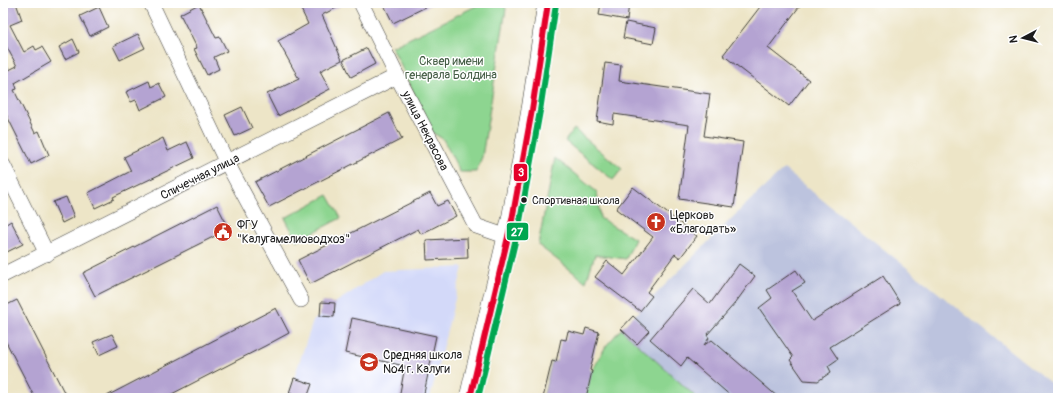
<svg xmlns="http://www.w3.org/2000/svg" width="1061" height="401" font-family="Pangolin,sans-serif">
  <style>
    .built { fill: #d3d9f9 }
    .industrial { fill: #bcc3de }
    .green { fill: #8dd590; stroke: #547856 }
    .building { fill: #b4a3d2 }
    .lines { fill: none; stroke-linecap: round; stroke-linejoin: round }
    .minor-casing { stroke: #3b3a36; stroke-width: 16 }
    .secondary-casing { stroke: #3b3a36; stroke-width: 22 }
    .minor { stroke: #fff; stroke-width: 15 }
    .secondary { stroke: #fff; stroke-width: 21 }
    .bus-1-casing { stroke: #fff; stroke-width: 9 }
    .bus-2-casing { stroke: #fff; stroke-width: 9 }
    .bus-1 { stroke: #e4002b; stroke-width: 6 }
    .bus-2 { stroke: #00a651; stroke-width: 6 }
    .bus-dot { fill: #1c1c1c; stroke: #fff; stroke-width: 1.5 }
    .labels { text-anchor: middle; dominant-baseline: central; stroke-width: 3; stroke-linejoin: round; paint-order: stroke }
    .bus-label { font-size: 11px; fill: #1c1c1c; stroke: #fff; text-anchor: start }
    .park-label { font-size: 12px; fill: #445d45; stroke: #fff }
    .street-label { font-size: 12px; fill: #1c1c1c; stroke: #fff }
    .poi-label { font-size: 12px; fill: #1c1c1c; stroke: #fff; text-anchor: start }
    .line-badge { stroke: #fff; stroke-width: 1.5 }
    .badge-label { font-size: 11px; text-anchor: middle; font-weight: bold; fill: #fff }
  </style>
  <rect width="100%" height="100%" fill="#fff"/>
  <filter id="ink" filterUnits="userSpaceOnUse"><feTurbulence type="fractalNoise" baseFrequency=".025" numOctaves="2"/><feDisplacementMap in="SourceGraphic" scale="8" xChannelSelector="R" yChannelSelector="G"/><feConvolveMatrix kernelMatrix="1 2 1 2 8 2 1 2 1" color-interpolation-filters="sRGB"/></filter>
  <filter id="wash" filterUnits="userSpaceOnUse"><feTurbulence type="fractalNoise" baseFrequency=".012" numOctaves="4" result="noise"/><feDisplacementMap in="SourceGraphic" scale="16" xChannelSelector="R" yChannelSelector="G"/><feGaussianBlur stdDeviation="0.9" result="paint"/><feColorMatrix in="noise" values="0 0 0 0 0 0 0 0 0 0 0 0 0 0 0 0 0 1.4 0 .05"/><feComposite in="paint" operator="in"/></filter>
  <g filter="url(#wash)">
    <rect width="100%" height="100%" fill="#ede5c7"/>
    <path class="built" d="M463,267L430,398H291L289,393L313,321L320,316L334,317L335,303L383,271Z"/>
    <path class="industrial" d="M784,169L1058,389V398H697L621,329L742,208Z"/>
    <g class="green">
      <path d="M482,3H503L506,9L482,157L476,172H460L443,139L433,133L392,47Z"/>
      <path d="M574,129L622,169L613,180L565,141Z"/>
      <path d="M555,158L597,192L600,218L635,239L626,259L595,255L586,282L538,245Z"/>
      <path d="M328,195L341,218L297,241L285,218Z"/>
      <path d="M621,329L697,398H543L552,361L592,371L606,346Z"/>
    </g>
    <g id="blocks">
      <g class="building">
        <path d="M3,3H16L22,20L10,25L24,52L34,46L36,50L42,47L51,62L15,83L17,89L14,90L35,133L39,131L49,155L31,164L3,108V59L9,70L17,66L3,40Z"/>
        <path d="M298,3H346L322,15L342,60L320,71L330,89L278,116L267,94L299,79L278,41L308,24Z"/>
        <path d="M383,3H434L393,23Z"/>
        <path d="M601,3H629L627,20L599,15Z"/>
        <path d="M763,3H802L768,48L809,80L789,106L723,55Z"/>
        <path d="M199,4L216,38L220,37L227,51L214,57L219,69L207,75L194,49L197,48L180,14Z"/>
        <path d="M99,7L108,27L90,36L80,16Z"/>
        <path d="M626,22L656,28L653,44L623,38Z"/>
        <path d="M138,34L145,48L120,60L113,46Z"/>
        <path d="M73,39L79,52L65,59L59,47Z"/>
        <path d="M367,48L375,64L351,77L343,60Z"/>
        <path d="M605,63L621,65L619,81L710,94L704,136L743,142L734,207L679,199L689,125L614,114L613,124L597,121Z"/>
        <path d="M149,81L151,87L159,83L166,97L140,110L136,100L131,102L126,92Z"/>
        <path d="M242,107L252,128L235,136L225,115Z"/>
        <path d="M389,113L402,139L269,207L255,182Z"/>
        <path d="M163,138L168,151L187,142L194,158L113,197L114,199L95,208L88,193L131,171L124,157Z"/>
        <path d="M633,187L697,236L680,258L675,254L647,292L652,296L640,311L595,277L607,261L624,275L653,237L616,209Z"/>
        <path d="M430,193L437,206L448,201L456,216L421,234L418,229L310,284L298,260Z"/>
        <path d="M66,197L74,217L62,223L53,202Z"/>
        <path d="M217,205L229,229L95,296L83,273Z"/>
        <path d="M11,221L23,244L3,254V226Z"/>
        <path d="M467,238L468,258L427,260L426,240Z"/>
        <path d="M739,264L755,276L736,302L707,335L709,338L704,345L712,340L779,398H733L687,358L681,366L650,339L693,289L710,304Z"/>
        <path d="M796,270L805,283L792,291L812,321L883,276L900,303L830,347L838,359L828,366L831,372L818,381L804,380L790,360L793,357L759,308L772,298L767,290Z"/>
        <path d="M17,300L67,398H35L3,336V307Z"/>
        <path d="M321,302L335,303L334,317L320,316Z"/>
        <path d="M276,308L289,333L265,346L164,398H103Z"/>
        <path d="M633,316L649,331L637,344L621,329Z"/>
        <path d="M352,318L436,336L423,398H399L405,366L345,353Z"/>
        <path d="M586,328L599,332L590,370L592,371L586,398H543L552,361L556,362L561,339L566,340L568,331L584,335Z"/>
        <path d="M112,334L118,346L99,355L93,342Z"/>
        <path d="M294,378L312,384L307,398L289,393Z"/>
      </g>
    </g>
  </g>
  <g filter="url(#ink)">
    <use href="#blocks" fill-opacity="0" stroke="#3b3a36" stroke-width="1"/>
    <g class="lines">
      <defs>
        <g id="minor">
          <path d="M151,3L227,163L301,300"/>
          <path d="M361,3L397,76L476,226L508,237"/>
          <path d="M3,165L47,254"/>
          <path d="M3,275L397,76"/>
        </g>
        <path id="secondary" d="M470,398L512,220L532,110L548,3"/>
      </defs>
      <use href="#minor" class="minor-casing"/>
      <use href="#secondary" class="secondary-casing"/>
      <use href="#minor" class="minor"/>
      <use href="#secondary" class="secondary"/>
      <defs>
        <path id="bus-1" d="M470,398L512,220L532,110L548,3"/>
        <path id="bus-2" d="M478,398L520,221L540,111L556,4"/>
      </defs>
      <use href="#bus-1" class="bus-1-casing"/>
      <use href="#bus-2" class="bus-2-casing"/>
      <use href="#bus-1" class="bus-1"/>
      <use href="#bus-2" class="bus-2"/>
    </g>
  </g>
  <defs>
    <symbol id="church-disc" viewBox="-11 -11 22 22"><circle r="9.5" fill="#c8321e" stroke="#fff"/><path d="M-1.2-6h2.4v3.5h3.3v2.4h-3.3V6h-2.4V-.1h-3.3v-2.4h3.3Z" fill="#fff"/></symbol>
    <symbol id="civic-disc" viewBox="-11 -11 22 22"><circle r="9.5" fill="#c8321e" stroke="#fff"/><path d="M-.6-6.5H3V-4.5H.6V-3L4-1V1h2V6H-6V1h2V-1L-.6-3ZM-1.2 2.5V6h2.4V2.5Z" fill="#fff"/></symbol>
    <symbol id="school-disc" viewBox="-11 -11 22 22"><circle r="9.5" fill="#c8321e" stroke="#fff"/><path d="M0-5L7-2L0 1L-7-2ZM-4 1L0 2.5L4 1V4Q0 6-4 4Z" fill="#fff"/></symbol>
  </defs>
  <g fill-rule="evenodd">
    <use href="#church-disc" x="645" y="211" width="22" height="22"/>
    <use href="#civic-disc" x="212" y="221" width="22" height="22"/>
    <use href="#school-disc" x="358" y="351" width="22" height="22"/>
  </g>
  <circle class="bus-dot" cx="524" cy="200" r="3.5"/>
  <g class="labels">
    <g class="bus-label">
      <text x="532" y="200">Спортивная школа</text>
    </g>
    <g class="park-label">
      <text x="451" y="61">Сквер имени<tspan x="451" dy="14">генерала Болдина</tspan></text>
    </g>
    <g class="street-label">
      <text transform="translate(425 131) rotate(63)">улица Некрасова</text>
      <text transform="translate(200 177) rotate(-27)">Спичечная улица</text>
    </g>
    <g class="poi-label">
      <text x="670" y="215">Церковь<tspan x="670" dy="14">«Благодать»</tspan></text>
      <text x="237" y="225">ФГУ<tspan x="237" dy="14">"Калугамелиоводхоз"</tspan></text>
      <text x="383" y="355">Средняя школа<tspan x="383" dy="14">№4 г. Калуги</tspan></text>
    </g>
  </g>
  <g class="line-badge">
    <rect x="513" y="163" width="15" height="19" rx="4" fill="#e4002b"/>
    <rect x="506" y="222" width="23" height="19" rx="4" fill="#00a651"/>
  </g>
  <g class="badge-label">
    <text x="521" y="176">3</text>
    <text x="517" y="236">27</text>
  </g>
  <rect width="1061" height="401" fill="none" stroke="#fff" stroke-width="16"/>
  <g transform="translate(1023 38) rotate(263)" stroke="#ffffff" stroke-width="3" paint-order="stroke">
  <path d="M0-3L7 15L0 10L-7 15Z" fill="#1c1c1c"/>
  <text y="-6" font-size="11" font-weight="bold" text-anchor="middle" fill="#1c1c1c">N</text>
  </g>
</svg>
